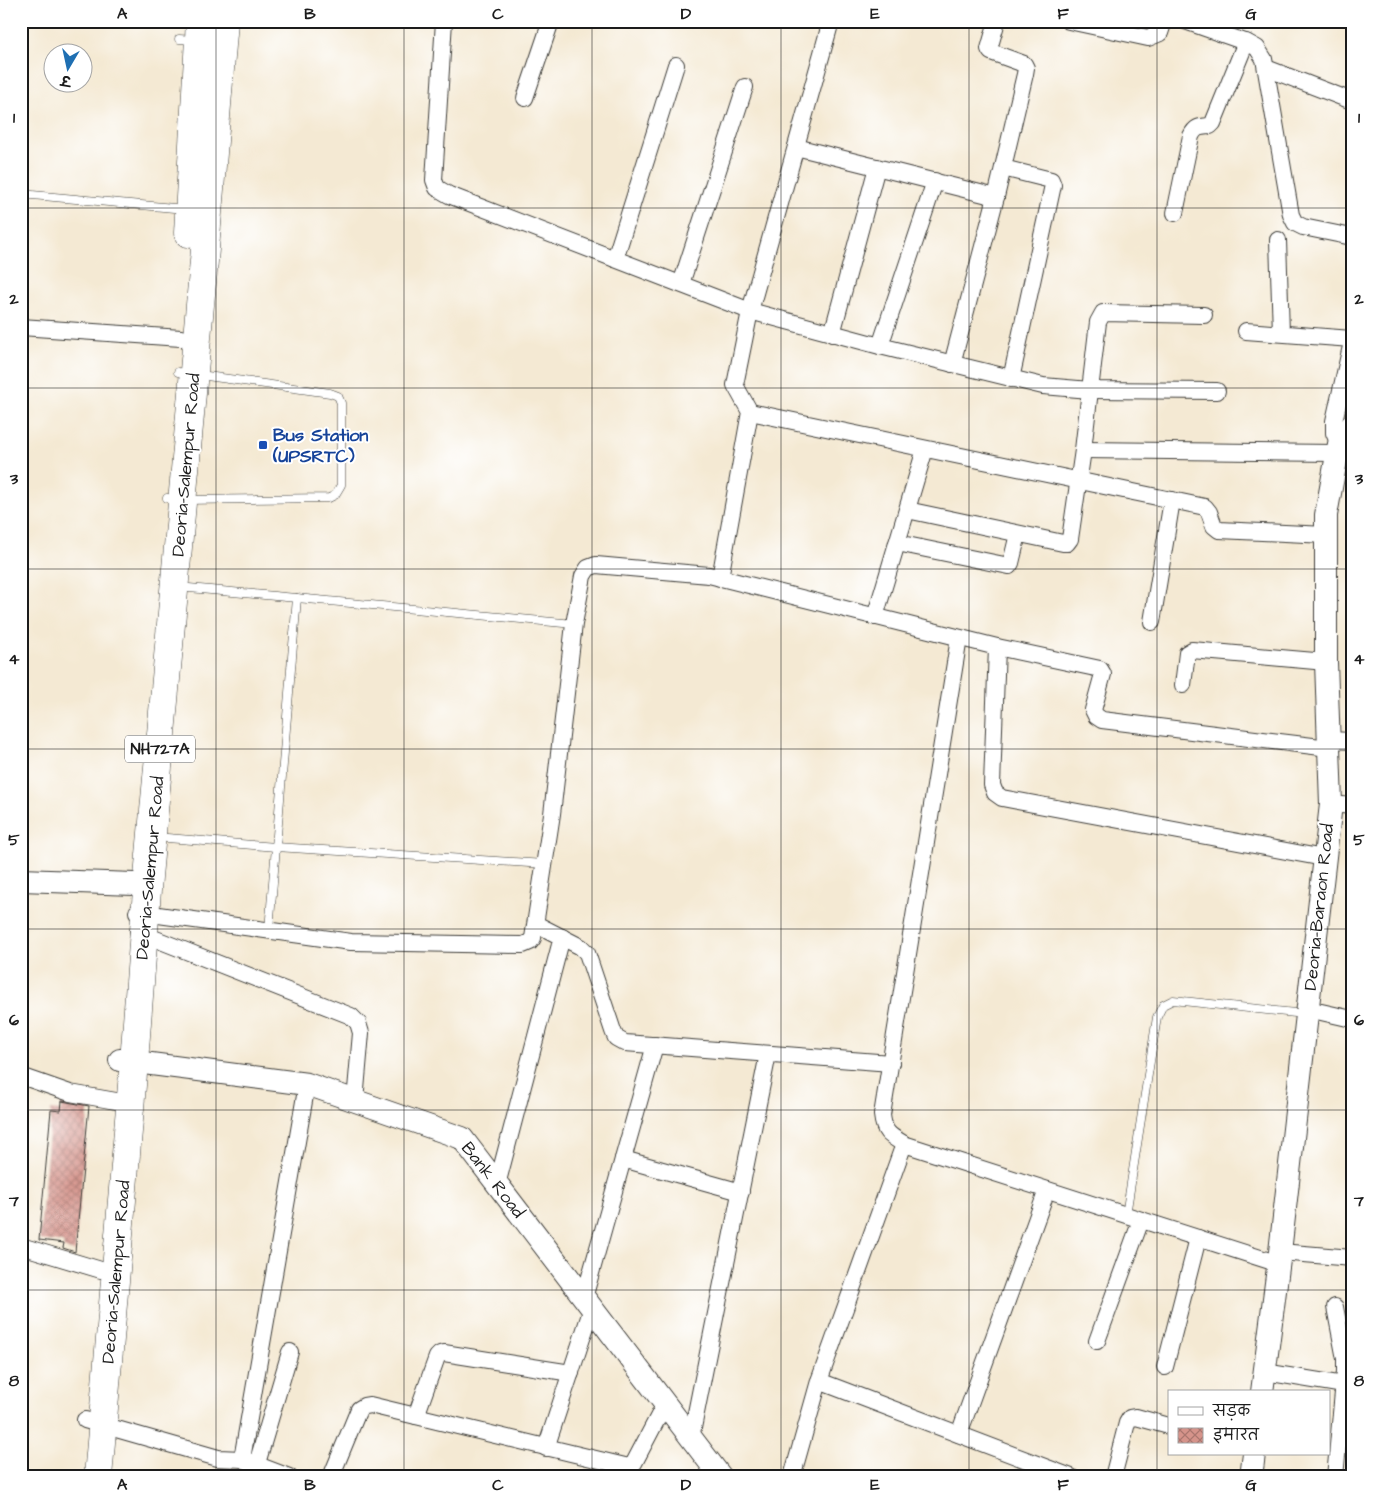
<svg xmlns="http://www.w3.org/2000/svg" width="1373" height="1498" font-family="'Architects Daughter','Playpen Sans Deva',sans-serif">
  <style>
    .building { fill: url(#building-cross-hatch) }
    .lines { fill: none; stroke-linecap: round; stroke-linejoin: round }
    .lane-casing { stroke: #3c3b37; stroke-width: 9 }
    .street-casing { stroke: #3c3b37; stroke-width: 18 }
    .secondary-casing { stroke: #3c3b37; stroke-width: 24 }
    .highway-casing { stroke: #3c3b37; stroke-width: 29 }
    .lane { stroke: #fff; stroke-width: 8 }
    .street { stroke: #fff; stroke-width: 16 }
    .secondary { stroke: #fff; stroke-width: 22 }
    .highway { stroke: #fff; stroke-width: 28 }
    .grid { fill: none; stroke: #1c1c1c; stroke-width: 1; stroke-opacity: 0.55 }
    .transit-dot { fill: #1a4fb4; stroke: #fff; stroke-width: 2 }
    .labels { text-anchor: middle; dominant-baseline: central; stroke-width: 4; stroke-linejoin: round; paint-order: stroke }
    .shield { fill: #fff; stroke: #606060; stroke-width: 1 }
    .shield-label { font-size: 16px; font-weight: bold; fill: #1c1c1c }
    .transit-label { font-size: 18px; font-weight: bold; fill: #164399; stroke: #fff; text-anchor: start }
    .street-label { font-size: 18px; fill: #1c1c1c; stroke: #fff }
    .neatline { fill: none; stroke: #1c1c1c; stroke-width: 2 }
    .grid-label { font-size: 16px; text-anchor: middle; font-weight: bold; fill: #1c1c1c }
  </style>
  <defs>
    <pattern id="building-cross-hatch" width="8" height="8" patternUnits="userSpaceOnUse" patternTransform="scale(1.25)"><rect width="8" height="8" fill="#d5938a"/><path d="M0 0l8 8M0 8l8-8" fill="none" stroke="#ac7770"/></pattern>
  </defs>
  <rect width="100%" height="100%" fill="#fff"/>
  <filter id="ink" filterUnits="userSpaceOnUse"><feTurbulence type="fractalNoise" baseFrequency=".02" numOctaves="2"/><feDisplacementMap in="SourceGraphic" scale="10" xChannelSelector="R" yChannelSelector="G"/><feConvolveMatrix kernelMatrix="1 2 1 2 8 2 1 2 1" color-interpolation-filters="sRGB"/></filter>
  <filter id="wash" filterUnits="userSpaceOnUse"><feTurbulence type="fractalNoise" baseFrequency=".0096" numOctaves="4" result="noise"/><feDisplacementMap in="SourceGraphic" scale="20" xChannelSelector="R" yChannelSelector="G"/><feGaussianBlur stdDeviation="1.12" result="paint"/><feColorMatrix in="noise" values="0 0 0 0 0 0 0 0 0 0 0 0 0 0 0 0 0 1.4 0 .05"/><feComposite in="paint" operator="in"/></filter>
  <g filter="url(#wash)">
    <rect width="100%" height="100%" fill="#f4e9d3"/>
    <g id="blocks">
      <path class="building" d="M62,1101L89,1106L75,1252L63,1248L64,1243L39,1240L51,1110L61,1111Z"/>
    </g>
  </g>
  <g filter="url(#ink)">
    <use href="#blocks" fill-opacity="0" stroke="#3c3b37" stroke-width="1"/>
    <g class="lines">
      <defs>
        <g id="lane">
          <path d="M179,39L194,40"/>
          <path d="M21,194L185,209"/>
          <path d="M167,498L183,500L329,498L335,495L341,485V403L338,396L330,393L178,372"/>
          <path d="M178,587L574,624"/>
          <path d="M155,837L276,847L545,864"/>
          <path d="M269,930L297,598"/>
          <path d="M1126,1215L1157,1017L1163,1005L1173,1000L1305,1014"/>
        </g>
        <g id="street">
          <path d="M444,21L434,180L437,188L449,195L750,311L880,346L1043,386L1090,390L1217,391"/>
          <path d="M1069,21L1148,38L1160,33L1164,21"/>
          <path d="M1185,21L1248,43L1257,48L1264,59L1291,215L1295,223L1303,227L1352,237"/>
          <path d="M1266,68L1352,101"/>
          <path d="M525,98L551,21"/>
          <path d="M796,147L996,197"/>
          <path d="M1003,168L1051,180L1053,185L1011,379"/>
          <path d="M1175,213L1191,136C1196,126 1200,127 1210,126L1213,123L1246,42"/>
          <path d="M1278,240L1281,333"/>
          <path d="M615,259L676,65"/>
          <path d="M681,284L745,87"/>
          <path d="M21,327L181,338"/>
          <path d="M1246,331L1352,339"/>
          <path d="M832,334L877,167"/>
          <path d="M880,346L935,181"/>
          <path d="M952,364L996,197L1025,74L1026,68L1024,64L991,52L989,49L997,21"/>
          <path d="M750,412L1205,507L1209,512L1214,526L1219,530L1326,535"/>
          <path d="M1339,444L1334,433V421L1352,342"/>
          <path d="M1083,450L1337,453"/>
          <path d="M907,510L1063,543H1067L1070,539L1083,450L1098,322L1103,313L1204,315"/>
          <path d="M897,543L1009,566L1011,563L1018,534"/>
          <path d="M720,578L750,412L735,385L750,311L831,21"/>
          <path d="M875,617L925,449"/>
          <path d="M1152,622L1172,500"/>
          <path d="M997,647L1100,669L1103,674L1093,710L1096,716L1102,720L1329,748"/>
          <path d="M1183,685L1187,653L1192,650L1326,662"/>
          <path d="M1329,740L1352,741"/>
          <path d="M1331,804L1352,806"/>
          <path d="M137,912L351,942L523,945L530,942L533,938L552,814L574,624L583,576L588,568L596,565L709,575L997,647L992,785L995,793L1002,798L1324,858"/>
          <path d="M536,924L581,947L587,953L613,1031L616,1038L625,1043L891,1063"/>
          <path d="M138,932L351,1016L358,1023L361,1033L355,1101"/>
          <path d="M1308,1009L1352,1019"/>
          <path d="M21,1076L70,1093L116,1101"/>
          <path d="M904,1144C889,1135 884,1133 882,1115L959,638"/>
          <path d="M623,1159L741,1192"/>
          <path d="M497,1185L562,937"/>
          <path d="M21,1246L101,1270"/>
          <path d="M1280,1252L1352,1258"/>
          <path d="M584,1298L655,1045"/>
          <path d="M1097,1341L1141,1220"/>
          <path d="M1165,1367L1198,1238"/>
          <path d="M1264,1372L1344,1385"/>
          <path d="M819,1381L904,1144L1279,1264"/>
          <path d="M416,1416L437,1357L440,1354L444,1353L571,1373"/>
          <path d="M85,1420L218,1458L242,1459L289,1477"/>
          <path d="M959,1434L1047,1190"/>
          <path d="M691,1438L768,1054"/>
          <path d="M546,1448L592,1308"/>
          <path d="M242,1459L307,1084"/>
          <path d="M253,1477L290,1352"/>
          <path d="M331,1477L359,1409L364,1406L370,1405L629,1467L634,1463L665,1404"/>
          <path d="M792,1477L819,1381L1071,1477"/>
          <path d="M1113,1477L1127,1423L1130,1418L1136,1417L1169,1426"/>
          <path d="M1335,1477L1345,1371V1359L1335,1307"/>
        </g>
        <g id="secondary">
          <path d="M21,880L134,884"/>
          <path d="M120,1060L307,1084L462,1138L721,1477"/>
          <path d="M1262,1392L1280,1252L1331,804L1326,662V515L1339,444L1352,425"/>
          <path d="M1251,1477L1254,1454"/>
        </g>
        <g id="highway">
          <path d="M188,233L200,21"/>
          <path d="M98,1477L134,1062L148,877L204,261L224,21"/>
        </g>
      </defs>
      <use href="#lane" class="lane-casing"/>
      <use href="#street" class="street-casing"/>
      <use href="#secondary" class="secondary-casing"/>
      <use href="#highway" class="highway-casing"/>
      <use href="#lane" class="lane"/>
      <use href="#street" class="street"/>
      <use href="#secondary" class="secondary"/>
      <use href="#highway" class="highway"/>
    </g>
  </g>
  <path class="grid" d="M216,21V1477M404,21V1477M592,21V1477M781,21V1477M969,21V1477M1157,21V1477M21,208H1352M21,388H1352M21,569H1352M21,749H1352M21,929H1352M21,1110H1352M21,1290H1352"/>
  <rect class="transit-dot" x="258" y="440" width="10" height="10" rx="2.5"/>
  <g class="labels">
    <rect class="shield" x="125" y="735.5" width="70" height="27" rx="4"/>
    <g class="shield-label">
      <text x="160" y="749">NH727A</text>
    </g>
    <g class="transit-label">
      <text x="273" y="435">Bus Station<tspan x="273" dy="21">(UPSRTC)</tspan></text>
    </g>
    <g class="street-label">
      <text transform="translate(186 465) rotate(-85)">Deoria-Salempur Road</text>
      <text transform="translate(150 868) rotate(-85)">Deoria-Salempur Road</text>
      <text transform="translate(1319 907) rotate(-84)">Deoria-Baraon Road</text>
      <text transform="translate(493 1180) rotate(52)">Bank Road</text>
      <text transform="translate(116 1272) rotate(-85)">Deoria-Salempur Road</text>
    </g>
  </g>
  <rect width="1373" height="1498" fill="none" stroke="#fff" stroke-width="55"/>
  <rect x="1168" y="1390" width="162" height="65" fill="#ffffff" stroke="#a4a4a4"/>
  <rect x="1178" y="1407" width="25" height="8" fill="#ffffff" stroke="#a4a4a4"/>
  <text x="1213" y="1416" font-size="15" fill="#1c1c1c">सड़क</text>
  <rect x="1178" y="1428" width="25" height="15" fill="url(#building-cross-hatch)" stroke="#a4a4a4"/>
  <text x="1213" y="1440" font-size="15" fill="#1c1c1c">इमारत</text>
  <g transform="translate(68 68) rotate(189)"><circle r="24" fill="#ffffff" stroke="#a4a4a4"/>
  <path d="M0-4L9 19L0 12L-9 19Z" fill="#1f6fb2"/>
  <text y="-8" font-size="14" font-weight="bold" text-anchor="middle" fill="#1c1c1c">उ</text>
  </g>
  <rect x="28" y="28" width="1318" height="1442" class="neatline"/>
  <g class="grid-label">
    <text x="122" y="19">A</text>
    <text x="310" y="19">B</text>
    <text x="498" y="19">C</text>
    <text x="686" y="19">D</text>
    <text x="875" y="19">E</text>
    <text x="1063" y="19">F</text>
    <text x="1251" y="19">G</text>
    <text x="14" y="123">1</text>
    <text x="1359" y="123">1</text>
    <text x="14" y="304">2</text>
    <text x="1359" y="304">2</text>
    <text x="14" y="484">3</text>
    <text x="1359" y="484">3</text>
    <text x="14" y="664">4</text>
    <text x="1359" y="664">4</text>
    <text x="14" y="845">5</text>
    <text x="1359" y="845">5</text>
    <text x="14" y="1025">6</text>
    <text x="1359" y="1025">6</text>
    <text x="14" y="1206">7</text>
    <text x="1359" y="1206">7</text>
    <text x="14" y="1386">8</text>
    <text x="1359" y="1386">8</text>
    <text x="122" y="1490">A</text>
    <text x="310" y="1490">B</text>
    <text x="498" y="1490">C</text>
    <text x="686" y="1490">D</text>
    <text x="875" y="1490">E</text>
    <text x="1063" y="1490">F</text>
    <text x="1251" y="1490">G</text>
  </g>
</svg>
